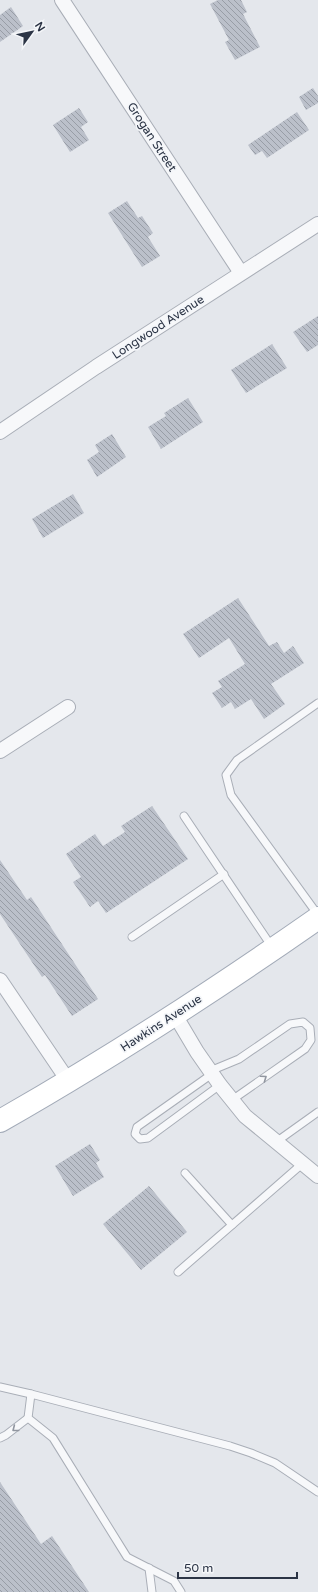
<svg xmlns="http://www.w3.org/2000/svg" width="318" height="1592" font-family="'Varela Round',sans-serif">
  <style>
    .building { fill: url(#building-back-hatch) }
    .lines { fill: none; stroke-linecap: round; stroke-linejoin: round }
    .service-casing { stroke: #a9aeb7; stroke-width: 9 }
    .minor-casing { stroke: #a9aeb7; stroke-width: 16 }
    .primary-casing { stroke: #a3abb8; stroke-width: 24 }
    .service { stroke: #f7f8fa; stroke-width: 7 }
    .minor { stroke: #f7f8fa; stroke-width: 14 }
    .primary { stroke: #fff; stroke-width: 22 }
    .oneway { stroke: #9196a0 }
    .labels { text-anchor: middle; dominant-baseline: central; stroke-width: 3.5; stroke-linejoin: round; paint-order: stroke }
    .street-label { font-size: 12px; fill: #2b3445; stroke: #f4f6f9 }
  </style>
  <defs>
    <pattern id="building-back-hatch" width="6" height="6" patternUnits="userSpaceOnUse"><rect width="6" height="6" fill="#bbc0ca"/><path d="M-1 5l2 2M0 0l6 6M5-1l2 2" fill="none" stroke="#989da6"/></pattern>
  </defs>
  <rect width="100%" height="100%" fill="#e4e7ec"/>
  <g class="building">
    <path d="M218,0H241L247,12L243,14L260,47L235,60L225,42L229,40L210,4Z"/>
    <path d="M11,7L23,26L0,42V15Z"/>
    <path d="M313,88L318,96V103L306,110L299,97Z"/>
    <path d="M79,108L88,122L81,127L89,140L70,152L53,125Z"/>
    <path d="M297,112L309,130L267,158L262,151L255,155L248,145Z"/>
    <path d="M127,201L138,218L142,216L153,233L148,237L160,256L142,267L108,213Z"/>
    <path d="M318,316V345L307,352L293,332Z"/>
    <path d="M272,344L287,368L246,393L231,370Z"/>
    <path d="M188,398L203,422L161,449L148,427L166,416L164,413Z"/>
    <path d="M112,434L126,457L97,477L87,460L99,452L95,445Z"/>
    <path d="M73,494L84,513L43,538L32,519Z"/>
    <path d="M238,598L269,646L277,642L284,653L293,646L304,663L271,684L285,704L264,719L251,699L235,709L231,702L222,708L212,693L222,687L218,681L245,664L229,638L199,658L183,634Z"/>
    <path d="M152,806L188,859L106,913L98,901L90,907L73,882L81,877L66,854L95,834L103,846L125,832L121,826Z"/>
    <path d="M0,860L27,900L31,897L98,999L72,1016L45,975L42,977L0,914Z"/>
    <path d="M90,1144L100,1160L96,1163L104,1177L73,1196L55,1166Z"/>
    <path d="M149,1186L187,1232L141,1270L103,1224Z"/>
    <path d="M0,1482L41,1544L52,1536L89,1592H0Z"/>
  </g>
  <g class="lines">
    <defs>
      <g id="service">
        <path d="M318,703L237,760L226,775L231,795L318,915"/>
        <path d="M184,816L272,947"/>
        <path d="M132,937L224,874"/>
        <path d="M210,1071L239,1059L290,1024L303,1022L310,1028L311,1040L305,1049L232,1100"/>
        <path d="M212,1074L137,1127L135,1134L140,1139L148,1138L220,1085"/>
        <path d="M276,1142L318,1112"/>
        <path d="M185,1173L232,1225"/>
        <path d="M178,1272L302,1164"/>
        <path d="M0,1387L31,1394L230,1446L251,1453L275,1463L318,1492"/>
        <path d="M31,1394L28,1418L53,1438L127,1557L174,1581L181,1592"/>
        <path d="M0,1438L6,1435L28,1418"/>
        <path d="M149,1568L152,1592"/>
      </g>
      <g id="minor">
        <path d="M62,0L241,273"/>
        <path d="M0,432L96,367L318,224"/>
        <path d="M0,751L68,707"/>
        <path d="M0,980L69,1082"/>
        <path d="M175,1015L197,1052L220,1085L245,1116L318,1176"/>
      </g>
      <path id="primary" d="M0,1121C109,1059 215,990 318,918"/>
    </defs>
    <use href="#service" class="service-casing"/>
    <use href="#minor" class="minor-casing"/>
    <use href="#primary" class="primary-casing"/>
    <use href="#service" class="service"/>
    <use href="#minor" class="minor"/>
    <use href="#primary" class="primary"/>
  </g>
  <defs><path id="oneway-chevron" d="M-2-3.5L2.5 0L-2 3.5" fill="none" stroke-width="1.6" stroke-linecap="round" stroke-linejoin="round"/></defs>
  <g class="oneway">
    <use href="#oneway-chevron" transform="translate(264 1078) rotate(-35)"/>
    <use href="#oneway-chevron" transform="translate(15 1429) rotate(142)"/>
  </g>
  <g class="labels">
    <g class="street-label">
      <text transform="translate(152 137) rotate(57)">Grogan Street</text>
      <text transform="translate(158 327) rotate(-33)">Longwood Avenue</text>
      <text transform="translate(161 1023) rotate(-33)">Hawkins Avenue</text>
    </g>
  </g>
  <g transform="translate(32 32) rotate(57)" stroke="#f4f6f9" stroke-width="3" paint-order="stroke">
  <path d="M0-3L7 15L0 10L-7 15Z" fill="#2b3445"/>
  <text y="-6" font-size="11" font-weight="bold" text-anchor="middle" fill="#2b3445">N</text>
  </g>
  <path d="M178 1572v6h119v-6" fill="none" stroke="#2b3445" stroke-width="2"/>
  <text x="184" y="1572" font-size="12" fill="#2b3445" stroke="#f4f6f9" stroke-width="3" paint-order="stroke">50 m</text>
</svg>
